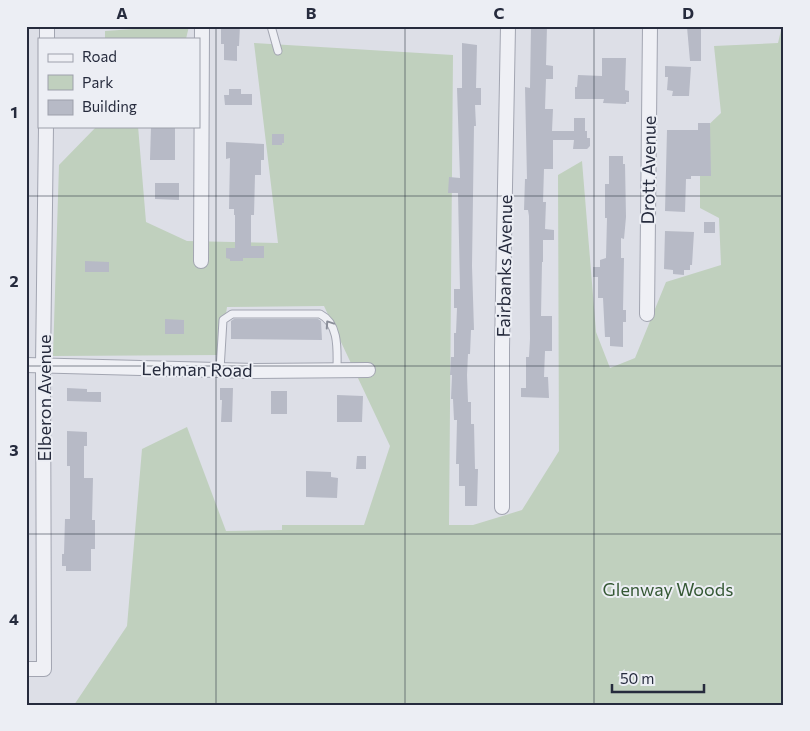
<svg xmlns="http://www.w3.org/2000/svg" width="810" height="731" font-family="Commissioner,sans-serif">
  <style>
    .green { fill: #c0d0be }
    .building { fill: #b7bac6 }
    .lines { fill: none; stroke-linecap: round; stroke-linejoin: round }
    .service-casing { stroke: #a2a5b1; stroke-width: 9 }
    .minor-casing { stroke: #a2a5b1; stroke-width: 16 }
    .service { stroke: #eff0f5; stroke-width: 7 }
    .minor { stroke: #eff0f5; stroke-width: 14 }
    .oneway { stroke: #8a8e99 }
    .grid { fill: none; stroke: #262b3d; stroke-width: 1; stroke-opacity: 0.55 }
    .labels { text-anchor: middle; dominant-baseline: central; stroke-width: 4; stroke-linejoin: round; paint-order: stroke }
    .street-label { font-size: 18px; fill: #262b3d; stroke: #eceef4 }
    .park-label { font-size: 18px; fill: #355834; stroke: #eceef4 }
    .neatline { fill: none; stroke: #262b3d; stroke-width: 2 }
    .grid-label { font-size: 16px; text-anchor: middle; font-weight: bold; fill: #262b3d }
  </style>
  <rect width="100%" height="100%" fill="#dddfe7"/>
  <g class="green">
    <path d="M177,26H189L186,39H105V31Z"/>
    <path d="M782,26H784V705H74L127,626L142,449L187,427L226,531L282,530V525H364L390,446L324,306L227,307L220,355L53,356L59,165L97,126H138L146,222L187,241L278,243L254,43L453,55L449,525H473L522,510L559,451L558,175L582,161L596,332L610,368L635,358L666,282L721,265L719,218L700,208V133L721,113L714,46L778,43Z"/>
  </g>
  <g class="building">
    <path d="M221,26H240L239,46H237V61L224,60V44H221Z"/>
    <path d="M531,26H547L546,65L553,66V79H546L545,109H553L552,131H574V118H585V131H587V138H590V146L587,149H573L574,140H553V169H544L543,202H546L545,229L554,230V240H543V262H542L541,316H552V351H545L544,377H548L549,398L521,397V388H526V357H529L530,339L529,216L528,210H524L525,179H527L525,87L530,88Z"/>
    <path d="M687,27H701V61H690Z"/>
    <path d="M462,43L477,45L476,88H481V105H475L476,126H474L472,266L474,330H471L470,354H468L467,375L468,402H471V424H474L475,469H478L477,506H465V486H459V464H456L457,420H454L453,399H451L452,375H450L451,357H454V333H456L457,308H454V289H460L458,193H448L449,177L460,178L457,88H462Z"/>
    <path d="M602,58H626L625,90L629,91V102H626V104L603,103L604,99H575V87H577L578,75L602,76Z"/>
    <path d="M665,66L691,67L689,96H672L673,91L667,90L668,77H665Z"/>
    <path d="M229,89H241V94H252V105H225L224,95H229Z"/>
    <path d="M698,123H710L711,176H691V179H686L685,212L665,211L667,130H698Z"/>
    <path d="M151,126H175V160H150Z"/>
    <path d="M272,134H284V143H282V145H272Z"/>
    <path d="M226,142L264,144V160H261V175H255L254,215H251V246H264V258H243V261H230V259L226,258V248H235V215H234V209H229L230,158L226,159Z"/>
    <path d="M609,156H623V164H625L626,217L624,239L621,238V258H624L623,310H626V322H623V347L610,346V337H605L603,298H598V277H593V267H600V260L606,258L607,218H605V184H609Z"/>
    <path d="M155,183H179V200L155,199Z"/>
    <rect x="704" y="222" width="11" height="11"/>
    <path d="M665,231L694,232L692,265H690V270H684V275L673,274V270L664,269Z"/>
    <path d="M85,261L109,262V272H85Z"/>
    <path d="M165,319L184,320V334H165Z"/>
    <path d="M234,319H318L321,321L322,340L231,339V321Z"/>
    <path d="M67,388L87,389V392H101V402L67,401Z"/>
    <path d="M220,388H233L232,422H221L222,400H220Z"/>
    <rect x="271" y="391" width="16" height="23"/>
    <path d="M337,395L363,396L362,422H337Z"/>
    <path d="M67,431L87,432V446H84V478H93L92,520H95V549H91V571H66V566H62V554H64L65,519H70V466H67Z"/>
    <path d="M357,456H366V469H356Z"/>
    <path d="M306,471L331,472V477L338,478L337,498L306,497Z"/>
  </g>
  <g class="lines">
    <defs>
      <g id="service">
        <path d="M271,26L278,51"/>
        <path d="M220,370L223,320L232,314H320C340,324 337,352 337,370"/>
      </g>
      <g id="minor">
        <path d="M47,39V26"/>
        <path d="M201,261L202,26"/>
        <path d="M647,314L650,26"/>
        <path d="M26,365L255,371L368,370"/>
        <path d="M502,507V348L508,26"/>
        <path d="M26,669H44L43,365L46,126"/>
      </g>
    </defs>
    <use href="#service" class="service-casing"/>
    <use href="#minor" class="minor-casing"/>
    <use href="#service" class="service"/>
    <use href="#minor" class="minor"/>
  </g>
  <defs><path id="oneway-chevron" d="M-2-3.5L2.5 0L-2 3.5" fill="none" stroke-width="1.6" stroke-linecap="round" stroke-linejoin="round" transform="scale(1.25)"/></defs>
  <use class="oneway" href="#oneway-chevron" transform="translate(329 324) rotate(-124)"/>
  <path class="grid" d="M216,26V705M405,26V705M594,26V705M26,196H784M26,366H784M26,534H784"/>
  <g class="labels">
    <g class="street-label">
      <text transform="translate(648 170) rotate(-89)">Drott Avenue</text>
      <text transform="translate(504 266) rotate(-89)">Fairbanks Avenue</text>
      <text transform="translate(197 369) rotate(1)">Lehman Road</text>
      <text transform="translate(44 398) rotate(-90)">Elberon Avenue</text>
    </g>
    <g class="park-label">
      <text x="668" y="589">Glenway Woods</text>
    </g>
  </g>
  <rect width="810" height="731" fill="none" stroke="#eceef4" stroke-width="55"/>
  <rect x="38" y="38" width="162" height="90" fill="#eceef4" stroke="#9da0ab"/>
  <rect x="48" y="54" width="25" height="8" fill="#eff0f5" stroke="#9da0ab"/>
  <text x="82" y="62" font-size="15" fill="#262b3d">Road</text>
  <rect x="48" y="75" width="25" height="15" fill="#c0d0be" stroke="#9da0ab"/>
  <text x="82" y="88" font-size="15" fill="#262b3d">Park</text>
  <rect x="48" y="100" width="25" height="15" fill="#b7bac6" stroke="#9da0ab"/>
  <text x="82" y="112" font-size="15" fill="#262b3d">Building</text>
  <path d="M612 684v8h92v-8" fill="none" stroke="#262b3d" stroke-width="2.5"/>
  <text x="620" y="684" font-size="15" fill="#262b3d" stroke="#eceef4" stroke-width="4" paint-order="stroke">50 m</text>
  <rect x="28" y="28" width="754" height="676" class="neatline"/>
  <g class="grid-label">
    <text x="122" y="19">A</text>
    <text x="311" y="19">B</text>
    <text x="499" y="19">C</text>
    <text x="688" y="19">D</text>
    <text x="14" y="118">1</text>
    <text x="14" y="287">2</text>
    <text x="14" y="456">3</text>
    <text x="14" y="625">4</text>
  </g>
</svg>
